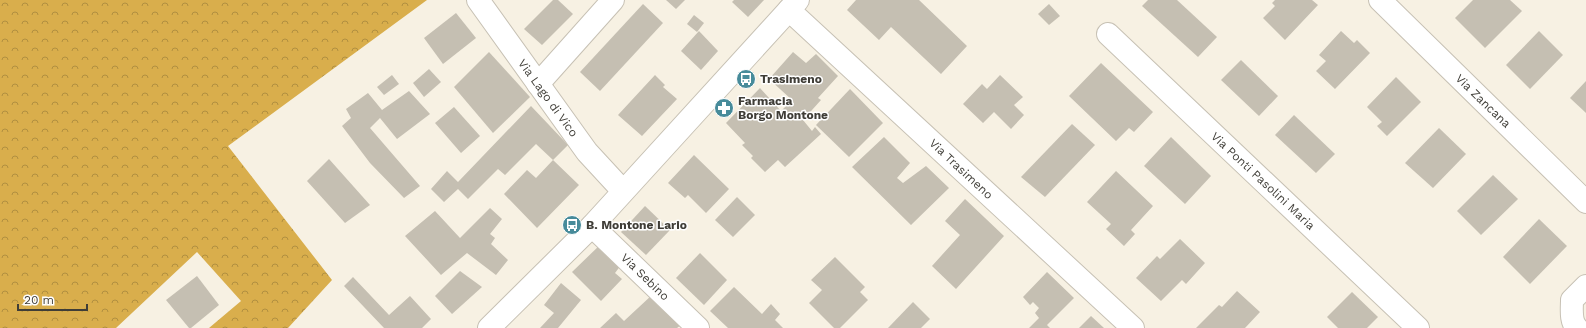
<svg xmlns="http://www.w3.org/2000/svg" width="1586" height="328" font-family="'Work Sans',sans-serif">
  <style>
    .forest { fill: url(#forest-crowns) }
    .building { fill: #c5bfb2 }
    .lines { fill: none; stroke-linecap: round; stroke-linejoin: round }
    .street-casing { stroke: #c7c1b4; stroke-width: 24 }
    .street { stroke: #fff; stroke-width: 22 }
    .labels { text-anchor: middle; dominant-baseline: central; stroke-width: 3; stroke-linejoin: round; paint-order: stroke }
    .poi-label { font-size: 12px; font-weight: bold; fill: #3f3d37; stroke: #fff; text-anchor: start }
    .street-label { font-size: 12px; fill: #3f3d37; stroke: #fff }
  </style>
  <defs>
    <pattern id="forest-crowns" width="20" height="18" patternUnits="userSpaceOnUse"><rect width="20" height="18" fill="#d9ae4c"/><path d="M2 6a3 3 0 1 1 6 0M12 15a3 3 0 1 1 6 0" fill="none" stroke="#b18f40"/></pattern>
  </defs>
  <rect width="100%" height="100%" fill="#f7f1e3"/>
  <path class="forest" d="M0,0H427L228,146L332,280L288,328H209L241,301L197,252L116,328H0Z"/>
  <g class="building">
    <path d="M553,0H558L573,14L542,45L524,29Z"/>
    <path d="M666,0H685L676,9Z"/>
    <path d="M734,0H764L748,17L732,2Z"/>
    <path d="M856,0H919L967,46L941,74L891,27L879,40L847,10Z"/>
    <path d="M1148,0H1177L1217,37L1198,57L1142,6Z"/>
    <path d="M1275,0H1312L1318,5L1285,40L1263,18L1275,6L1272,3Z"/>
    <path d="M1473,0H1510L1522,11L1485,48L1455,18Z"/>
    <path d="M643,4L663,23L600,91L580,72Z"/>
    <path d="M1049,4L1060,16L1049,25L1038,14Z"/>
    <path d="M456,13L476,38L443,64L424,38Z"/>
    <path d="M694,15L704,23L697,32L687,24Z"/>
    <path d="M699,31L718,51L701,70L681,51Z"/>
    <path d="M1341,31L1354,43L1357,40L1370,53L1335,89L1316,71L1326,61L1319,55Z"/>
    <path d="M1539,31L1563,55L1530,89L1506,65Z"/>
    <path d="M489,52L530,97L493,133L454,87Z"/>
    <path d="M793,52L806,63L816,54L838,76L818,98L821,100L803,120L812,131L815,127L821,134L785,167L778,160L765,172L751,158L753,156L742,145L745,143L726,123L760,88L781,111L792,100L769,79Z"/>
    <path d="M1241,60L1278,96L1259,116L1221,80Z"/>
    <path d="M1101,63L1153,112L1134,132L1129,128L1116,141L1069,96Z"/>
    <path d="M429,69L441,82L424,97L413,83Z"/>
    <path d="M392,75L399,84L384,95L377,87Z"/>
    <path d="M655,75L665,85L663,87L677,99L642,136L618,115Z"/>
    <path d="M1000,75L1023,97L1014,105L1024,115L1011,129L994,112L983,123L963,104L982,84L987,89Z"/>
    <path d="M1396,77L1421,102L1387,136L1377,126L1382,122L1367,107Z"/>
    <path d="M1586,81V113L1570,98Z"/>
    <path d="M850,89L883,123L849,157L816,125Z"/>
    <path d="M409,91L430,114L397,139L380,118L370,128L420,186L404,198L370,163L342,126L351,118L346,109L368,93L382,110Z"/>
    <path d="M531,106L568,145L553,160L536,144L505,175L498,169L468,199L458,189L444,202L431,189L447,171L458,182Z"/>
    <path d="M454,107L480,136L461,153L435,123Z"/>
    <path d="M1294,115L1335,154L1316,173L1275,135Z"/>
    <path d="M1072,124L1095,145L1045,197L1021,177Z"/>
    <path d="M1439,128L1466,154L1433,188L1405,163Z"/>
    <path d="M884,137L910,163L897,178L903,183L926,166L949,188L911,225L852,167Z"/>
    <path d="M1171,137L1211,176L1185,204L1144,166Z"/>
    <path d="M694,155L729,189L706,213L688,195L685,198L668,183Z"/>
    <path d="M329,159L370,205L345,223L307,181Z"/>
    <path d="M553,160L579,185L537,228L504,194L527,170L536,178Z"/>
    <path d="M1116,171L1153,206L1131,230L1135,234L1124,246L1106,229L1111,224L1087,202Z"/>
    <path d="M1493,175L1518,199L1481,235L1457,211Z"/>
    <path d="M737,197L755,215L733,237L715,220Z"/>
    <path d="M965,199L1004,236L956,289L932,266L960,235L945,221Z"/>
    <path d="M645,206L670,230L646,255L621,232Z"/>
    <path d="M490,208L502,219L490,234L495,238L491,244L508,260L496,275L467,253L441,275L405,236L435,211L460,238Z"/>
    <path d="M1539,219L1567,246L1530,284L1503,257Z"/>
    <path d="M1180,239L1205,263L1186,284L1182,280L1161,301L1136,278L1157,256L1160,259Z"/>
    <path d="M602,243L624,261L615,273L622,279L601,301L572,272Z"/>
    <path d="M700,253L727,280L704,305L676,278Z"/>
    <path d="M835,257L865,287L860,292L868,300L840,328H834L809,303L822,290L811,280Z"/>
    <path d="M460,271L482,287L452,314L435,296Z"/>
    <path d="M1047,272L1074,298L1047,325L1050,328H1029L1039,318L1035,313L1039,308L1033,302L1030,305L1023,297Z"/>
    <path d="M197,276L219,305L191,328H189L166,300Z"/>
    <path d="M353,277L389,315L410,296L431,319L422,328H384L344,286Z"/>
    <path d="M561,283L581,300L558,328H540L554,313L544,305Z"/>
    <path d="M734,287L762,314L771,304L780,314L775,320L783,328H728L710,311Z"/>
    <path d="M1237,291L1260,312L1245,328H1196L1219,305L1222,307Z"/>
    <path d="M1352,292L1378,317L1367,328H1338L1327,317Z"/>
    <path d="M652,295L681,325L677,328H600L616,313L624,321Z"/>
    <path d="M913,302L930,319L921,328H888Z"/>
    <path d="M1091,316L1104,328H1079Z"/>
  </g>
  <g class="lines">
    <defs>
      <g id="street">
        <path d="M478,0L587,152L623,191"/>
        <path d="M1380,0L1586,202"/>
        <path d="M789,10L1133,328"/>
        <path d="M1108,34L1418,328"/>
        <path d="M538,84L613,0"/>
        <path d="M592,226L698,328"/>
        <path d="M489,328L592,226L798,0"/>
        <path d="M1577,328C1570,321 1572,309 1572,300L1586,286"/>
      </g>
    </defs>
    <use href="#street" class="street-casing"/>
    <use href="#street" class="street"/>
  </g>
  <defs>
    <symbol id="bus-disc" viewBox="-11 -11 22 22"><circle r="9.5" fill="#478b9a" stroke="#fff"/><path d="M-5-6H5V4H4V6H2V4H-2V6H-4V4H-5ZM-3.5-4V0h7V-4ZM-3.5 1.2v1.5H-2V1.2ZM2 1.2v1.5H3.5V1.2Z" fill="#fff"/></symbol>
    <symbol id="pharmacy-disc" viewBox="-11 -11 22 22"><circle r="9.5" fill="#478b9a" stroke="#fff"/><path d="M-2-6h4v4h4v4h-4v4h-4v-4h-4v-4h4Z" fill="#fff"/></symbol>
  </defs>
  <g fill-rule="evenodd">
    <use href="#bus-disc" x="735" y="68" width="22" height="22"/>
    <use href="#pharmacy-disc" x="713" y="97" width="22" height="22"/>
    <use href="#bus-disc" x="561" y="214" width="22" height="22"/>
  </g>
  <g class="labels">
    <g class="poi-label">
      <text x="760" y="79">Trasimeno</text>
      <text x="738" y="101">Farmacia<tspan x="738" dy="14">Borgo Montone</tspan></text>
      <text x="586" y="225">B. Montone Lario</text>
    </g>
    <g class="street-label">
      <text transform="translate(548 98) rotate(54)">Via Lago di Vico</text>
      <text transform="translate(1483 101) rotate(44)">Via Zancana</text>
      <text transform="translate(961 169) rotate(43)">Via Trasimeno</text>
      <text transform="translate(1263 181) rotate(43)">Via Ponti Pasolini Maria</text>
      <text transform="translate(645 277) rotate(44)">Via Sebino</text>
    </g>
  </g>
  <path d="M18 304v6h69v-6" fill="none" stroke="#3f3d37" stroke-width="2"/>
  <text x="24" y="304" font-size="12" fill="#3f3d37" stroke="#ffffff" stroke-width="3" paint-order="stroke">20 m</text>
</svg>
